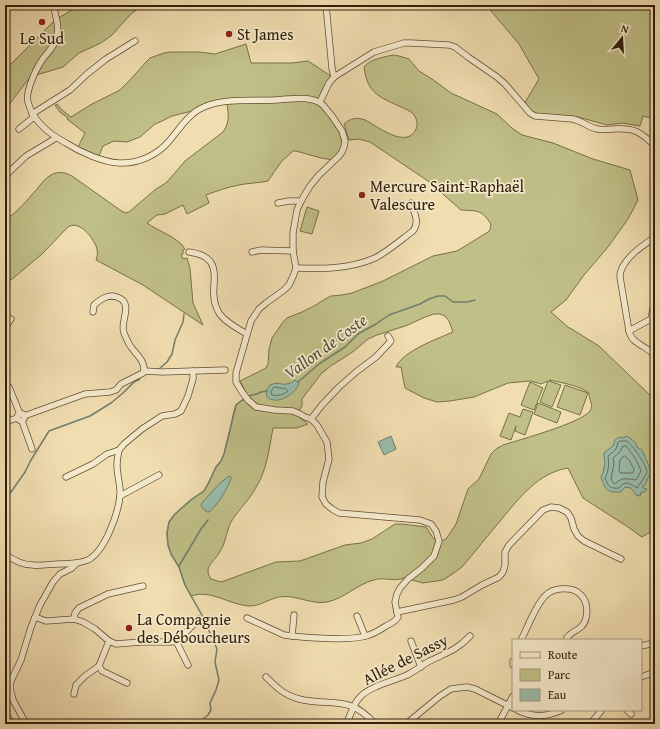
<svg xmlns="http://www.w3.org/2000/svg" width="660" height="729" font-family="'Gentium Book Plus',serif">
  <style>
    .green { fill: #c0bf87; stroke: #787048 }
    .water { fill: #9abcab; stroke: #707e6b }
    .lines { fill: none; stroke-linecap: round; stroke-linejoin: round }
    .shore { stroke: #666e5a; stroke-width: 1 }
    .stream { stroke: #707e6b; stroke-width: 1.5 }
    .minor-casing { stroke: #614f34; stroke-width: 7 }
    .minor { stroke: #f5e9cc; stroke-width: 5.5 }
    .poi-dot { fill: #8f2418; stroke: #f5e9cc; stroke-width: 1.5 }
    .labels { text-anchor: middle; dominant-baseline: central; stroke-width: 3.5; stroke-linejoin: round; paint-order: stroke }
    .poi-label { font-size: 16px; fill: #31200a; stroke: #f5e9cc; text-anchor: start }
    .street-label { font-size: 16px; fill: #31200a; stroke: #f5e9cc }
    .water-label { font-size: 17px; font-style: italic; fill: #504f3a; stroke: #f5e9cc }
  </style>
  <rect width="100%" height="100%" fill="#f0ddb0"/>
  <filter id="stains"><feTurbulence type="fractalNoise" baseFrequency=".005" numOctaves="4"/><feColorMatrix values="0 0 0 0 .2 0 0 0 0 .09 0 0 0 0 .02 0 0 0 .5 -.17"/></filter>
  <radialGradient id="worn" r=".72"><stop offset=".6" stop-color="#630" stop-opacity="0"/><stop offset="1" stop-color="#630" stop-opacity=".3"/></radialGradient>
  <g class="green">
    <path d="M81,5H143L131,14L112,35L101,43L79,53L63,67L30,77L5,110V70L53,22L60,17Z"/>
    <path d="M486,5H655V119L643,116L640,126L622,123L607,125L578,117H538L524,104L539,79L519,44Z"/>
    <path d="M246,44L251,63H292L308,61L331,76C330,82 324,87 321,93C320,97 320,101 320,106C328,112 345,136 342,147C341,152 336,156 333,160L321,158L296,151H293L281,162L268,181C259,183 249,183 239,185C228,187 217,191 206,195L209,203L187,214L183,205L165,214L157,215L147,223C158,231 178,237 185,249L183,250V254L181,255L183,259L187,258L190,268L193,303L203,325L143,285L96,260C98,255 98,249 95,244C91,235 78,220 68,227L42,254L5,285V220C18,212 27,200 37,189C41,184 45,178 51,175C58,171 65,172 72,176L120,210L125,213L129,212L156,189L166,183L174,174L185,161L223,132C231,121 228,111 226,99L206,103L196,110L172,116L162,121L155,124L140,137L127,142L114,141L103,146L99,156L78,147L85,133L67,119L68,118L60,112L55,105L57,104L62,110L71,117L92,104L120,90L130,80L147,61L150,58L164,53L170,52H199L215,54Z"/>
    <path d="M393,55L399,56L409,59L419,71L432,79L451,93L497,114L512,128L522,135L553,143L593,159L630,170L638,200L628,219L608,247L584,275L566,300L551,312L569,328H570L599,346L655,400V529L642,537L628,527L583,498L568,468C538,473 520,497 501,520C488,535 475,552 462,567L451,575L443,580L423,583L412,580L436,558L440,547L441,541L446,539L456,524L468,489L479,479L491,454L496,449L503,445C519,440 581,423 590,411C594,405 589,400 589,393C578,385 563,383 549,380V381L561,385L552,407L540,402L548,381L541,384L531,381L508,383L474,397L450,401L437,402L424,398L405,388L401,367H396C403,351 437,339 453,332L449,321L445,316L440,314H434L425,317L408,325L377,335L368,339L354,351L342,359L332,365L321,374L302,399V406L299,411C284,405 261,412 249,397C246,393 243,386 240,381L266,368L268,364L269,349L272,338L283,322L287,318L302,312L314,306L325,299L331,296L342,295L352,293L383,281L433,256L457,251L488,232L490,230L491,224C481,209 477,211 461,210L428,181L370,142L358,139L349,140L344,124C351,118 357,117 365,120C377,126 407,150 416,129C418,125 417,119 414,115C411,111 405,109 401,107C379,97 367,93 364,67C370,59 384,57 393,55Z"/>
    <path d="M307,207L319,211L312,234L300,231Z"/>
    <path d="M530,382L543,388L534,410L521,405Z"/>
    <path d="M565,385L588,393L580,415L557,407Z"/>
    <path d="M242,400H244L250,406L263,411L291,413L297,415L308,424L297,428H273C269,449 267,471 255,489C248,502 236,512 230,524C226,534 225,545 219,553C213,563 203,567 211,579L221,582L224,581L276,562L300,561L345,545L361,543L372,539L395,524H402L426,527L433,538L437,541C435,546 434,553 430,557C427,562 406,579 401,579C392,581 383,577 374,580C357,584 344,599 327,602C311,605 295,594 279,597C269,599 260,606 250,606C229,605 211,589 191,596L185,585L179,567L171,554L168,545L167,533L168,527L169,522L175,514L192,499L204,491L208,484L216,467L221,461L224,454L229,435L234,411L236,405Z"/>
    <path d="M538,403L561,412L557,423L534,414Z"/>
    <path d="M523,409L533,412L525,435L515,431L516,426L511,440L500,436L509,413L520,417Z"/>
  </g>
  <g class="water">
    <path d="M295,380L299,383C296,394 277,406 267,397L266,391L270,385C281,380 284,389 295,380Z"/>
    <path d="M391,436L396,449L384,455L378,442Z"/>
    <path d="M627,436L635,442L637,447L642,450L650,468L651,473L648,478L645,485L643,486V488L647,489L645,492H641L640,496L636,495L631,488L625,487L621,492C607,493 605,490 601,477L603,473L605,462L604,456V453L613,446L615,440L619,437L623,438Z"/>
    <path d="M229,476L231,477V479C226,490 219,504 209,512C205,512 202,508 201,505L202,503L219,484Z"/>
  </g>
  <g class="lines">
    <g class="shore">
      <path d="M275,387L286,389L288,391C284,395 277,396 272,395L271,392L273,388Z"/>
      <path d="M620,441C622,441 624,441 626,441C631,442 647,466 647,472C646,475 640,484 637,488C630,484 626,479 619,488C610,489 608,486 605,478C609,471 609,463 608,456L616,449L618,443Z"/>
      <path d="M626,446C632,453 638,462 641,471L636,480C628,479 622,477 616,483L614,484L611,479L614,463L613,458L620,452L622,447Z"/>
      <path d="M625,456L629,460L634,469L633,473H621L619,472L620,460Z"/>
    </g>
    <g class="stream">
      <path d="M159,369L167,362L172,354L175,340L183,322L184,314"/>
      <path d="M298,382L319,364L345,347L358,334L376,324L389,315L420,304L429,299L438,296H445L453,302H467L475,300"/>
      <path d="M248,396L257,394L261,392L267,391"/>
      <path d="M5,497L11,492L25,472L31,460L49,431L90,416L111,403L123,393L134,382L140,379"/>
      <path d="M179,566L201,529L208,520"/>
      <path d="M5,709L10,715L15,724"/>
      <path d="M194,724L201,721L208,715L211,710L210,703L216,690L219,680L215,662L217,649L203,617L185,585L179,567L171,554L168,545L167,533L169,522L175,514L192,499L204,491L208,484L216,467L221,461L224,454L236,405L245,398"/>
    </g>
    <defs>
      <g id="minor">
        <path d="M53,5C56,16 60,29 56,40C53,48 46,54 42,60C36,69 25,92 28,102C33,122 49,134 66,143C80,152 102,162 119,163C138,164 158,155 170,140C180,128 189,113 204,107C225,98 254,101 276,100C291,99 311,95 323,105L332,116L342,131L345,141L344,147L342,152L338,157L319,175L310,186L301,201L297,210L293,233V251L296,268L294,274L289,285L284,290L266,303L259,309L251,321L236,373V382L242,392L248,400L256,407L275,410L293,411L300,414L305,417L311,419L317,425L327,442L329,459L323,482L322,497L326,504L332,509L339,513L420,520L431,524L436,531L439,541L434,556L422,568L408,579L400,588L397,594L395,602L398,617C395,622 390,624 386,626C380,630 373,634 366,636C347,641 312,638 292,636L284,635L247,618"/>
        <path d="M326,5L332,68L334,77"/>
        <path d="M320,102L329,83L334,77L374,52L404,43H411L449,45L455,47L468,57L497,77L505,84L530,113L535,116L573,119C582,121 588,127 597,129C602,130 608,129 613,129C634,128 640,131 655,146"/>
        <path d="M32,114L70,90L87,74L106,59L135,41"/>
        <path d="M19,129L34,117"/>
        <path d="M5,176L26,156L56,138"/>
        <path d="M278,203L289,201H301"/>
        <path d="M655,237C644,245 629,254 622,268C621,270 620,274 620,277L629,331C630,335 631,338 634,340C641,347 650,348 655,357"/>
        <path d="M189,252C210,255 216,263 214,284C214,288 213,292 214,296C214,301 216,307 218,311C222,320 237,328 245,333L247,334"/>
        <path d="M252,252L261,250L293,251"/>
        <path d="M296,268C322,269 350,269 375,258C387,252 402,239 413,231C420,222 414,212 411,203"/>
        <path d="M93,312L94,305C101,299 108,294 117,297C135,303 119,322 124,333C126,338 128,343 131,347C136,354 145,361 144,371"/>
        <path d="M5,328L11,319"/>
        <path d="M629,331L651,319L653,309L655,305"/>
        <path d="M144,371L162,372L225,370"/>
        <path d="M9,387L20,414"/>
        <circle cx="21" cy="417" r="3.5"/>
        <path d="M24,416L85,394L110,392L116,390L121,384L143,373L144,371"/>
        <path d="M311,419L322,405L339,387L356,372L376,357L391,341L388,336"/>
        <path d="M22,421L32,449"/>
        <path d="M5,422L17,418"/>
        <path d="M66,477L93,464L107,454L119,450L124,444L142,429L162,416L175,414L181,411L188,396L193,379V371"/>
        <path d="M120,496L159,475"/>
        <path d="M5,554C13,560 23,565 33,565C41,566 50,564 58,564C68,564 78,564 88,560C105,551 118,514 120,496C121,486 117,476 117,465C117,460 118,455 119,450"/>
        <path d="M397,612L454,600L462,597L482,585L499,577L503,572L505,565V552L509,545L543,510L551,507L559,508L567,512L571,518L574,529L578,536L584,541L621,559"/>
        <path d="M357,616L365,636"/>
        <path d="M35,617L46,621L74,619L83,622L95,629L109,641L116,644L141,642H171L176,641L188,630L199,619"/>
        <path d="M74,619L75,613L79,608L108,594L143,586"/>
        <path d="M292,636L294,615"/>
        <path d="M521,640C528,627 535,606 545,596C553,587 573,586 581,595C587,601 588,611 586,618C583,632 569,630 566,640"/>
        <path d="M176,641L188,665"/>
        <path d="M411,641L421,667"/>
        <path d="M641,646L650,644L655,641"/>
        <path d="M513,661V665"/>
        <path d="M99,666L102,671L127,683"/>
        <path d="M266,677C276,687 284,695 299,699C331,707 349,694 375,724"/>
        <path d="M641,677L655,672"/>
        <path d="M74,694L76,685L85,676L99,666L109,641"/>
        <path d="M517,710C534,718 546,717 562,710"/>
        <path d="M627,710L631,714"/>
        <path d="M24,724V720L13,700L10,688L11,681L21,660L31,627L40,605L53,582L60,574L72,568L76,564"/>
        <path d="M346,724C351,715 353,704 360,697C370,686 394,681 407,675C415,671 421,666 428,662C445,653 456,651 470,636"/>
        <path d="M406,724L440,696L451,689L458,688L467,687L475,689L513,708"/>
        <path d="M498,724L513,696"/>
        <path d="M590,724L602,710"/>
      </g>
    </defs>
    <use href="#minor" class="minor-casing"/>
    <use href="#minor" class="minor"/>
  </g>
  <g class="poi-dot">
    <circle cx="42" cy="22" r="4"/>
    <circle cx="229" cy="34" r="4"/>
    <circle cx="362" cy="195" r="4"/>
    <circle cx="129" cy="628" r="4"/>
  </g>
  <g class="labels">
    <g class="poi-label">
      <text x="237" y="34">St James</text>
      <text x="42" y="38" text-anchor="middle">Le Sud</text>
      <text x="370" y="186">Mercure Saint-Raphaël<tspan x="370" dy="18">Valescure</tspan></text>
      <text x="137" y="619">La Compagnie<tspan x="137" dy="18">des Déboucheurs</tspan></text>
    </g>
    <g class="street-label">
      <text transform="translate(405 659) rotate(-27)">Allée de Sassy</text>
    </g>
    <g class="water-label">
      <text transform="translate(325 346) rotate(-36)">Vallon de Coste</text>
    </g>
  </g>
  <rect width="660" height="729" fill="none" stroke="#f0ddb0" stroke-width="20"/>
  <rect x="6" y="6" width="648" height="717" fill="none" stroke="#31200a" stroke-width="2"/>
  <rect x="10" y="10" width="640" height="709" fill="none" stroke="#31200a"/>
  <rect x="512" y="639" width="130" height="72" fill="#f5e9cc" stroke="#a7997e"/>
  <rect x="520" y="652" width="20" height="6" fill="#f5e9cc" stroke="#a7997e"/>
  <text x="548" y="659" font-size="12" fill="#31200a">Route</text>
  <rect x="520" y="669" width="20" height="12" fill="#c0bf87" stroke="#a7997e"/>
  <text x="548" y="679" font-size="12" fill="#31200a">Parc</text>
  <rect x="520" y="689" width="20" height="12" fill="#9abcab" stroke="#a7997e"/>
  <text x="548" y="699" font-size="12" fill="#31200a">Eau</text>
  <g transform="translate(622 38) rotate(18)" stroke="#f5e9cc" stroke-width="3" paint-order="stroke">
  <path d="M0-3L7 15L0 10L-7 15Z" fill="#31200a"/>
  <text y="-6" font-size="11" font-weight="bold" text-anchor="middle" fill="#31200a">N</text>
  </g>
  <rect width="100%" height="100%" filter="url(#stains)"/>
  <rect width="100%" height="100%" fill="url(#worn)"/>
</svg>
